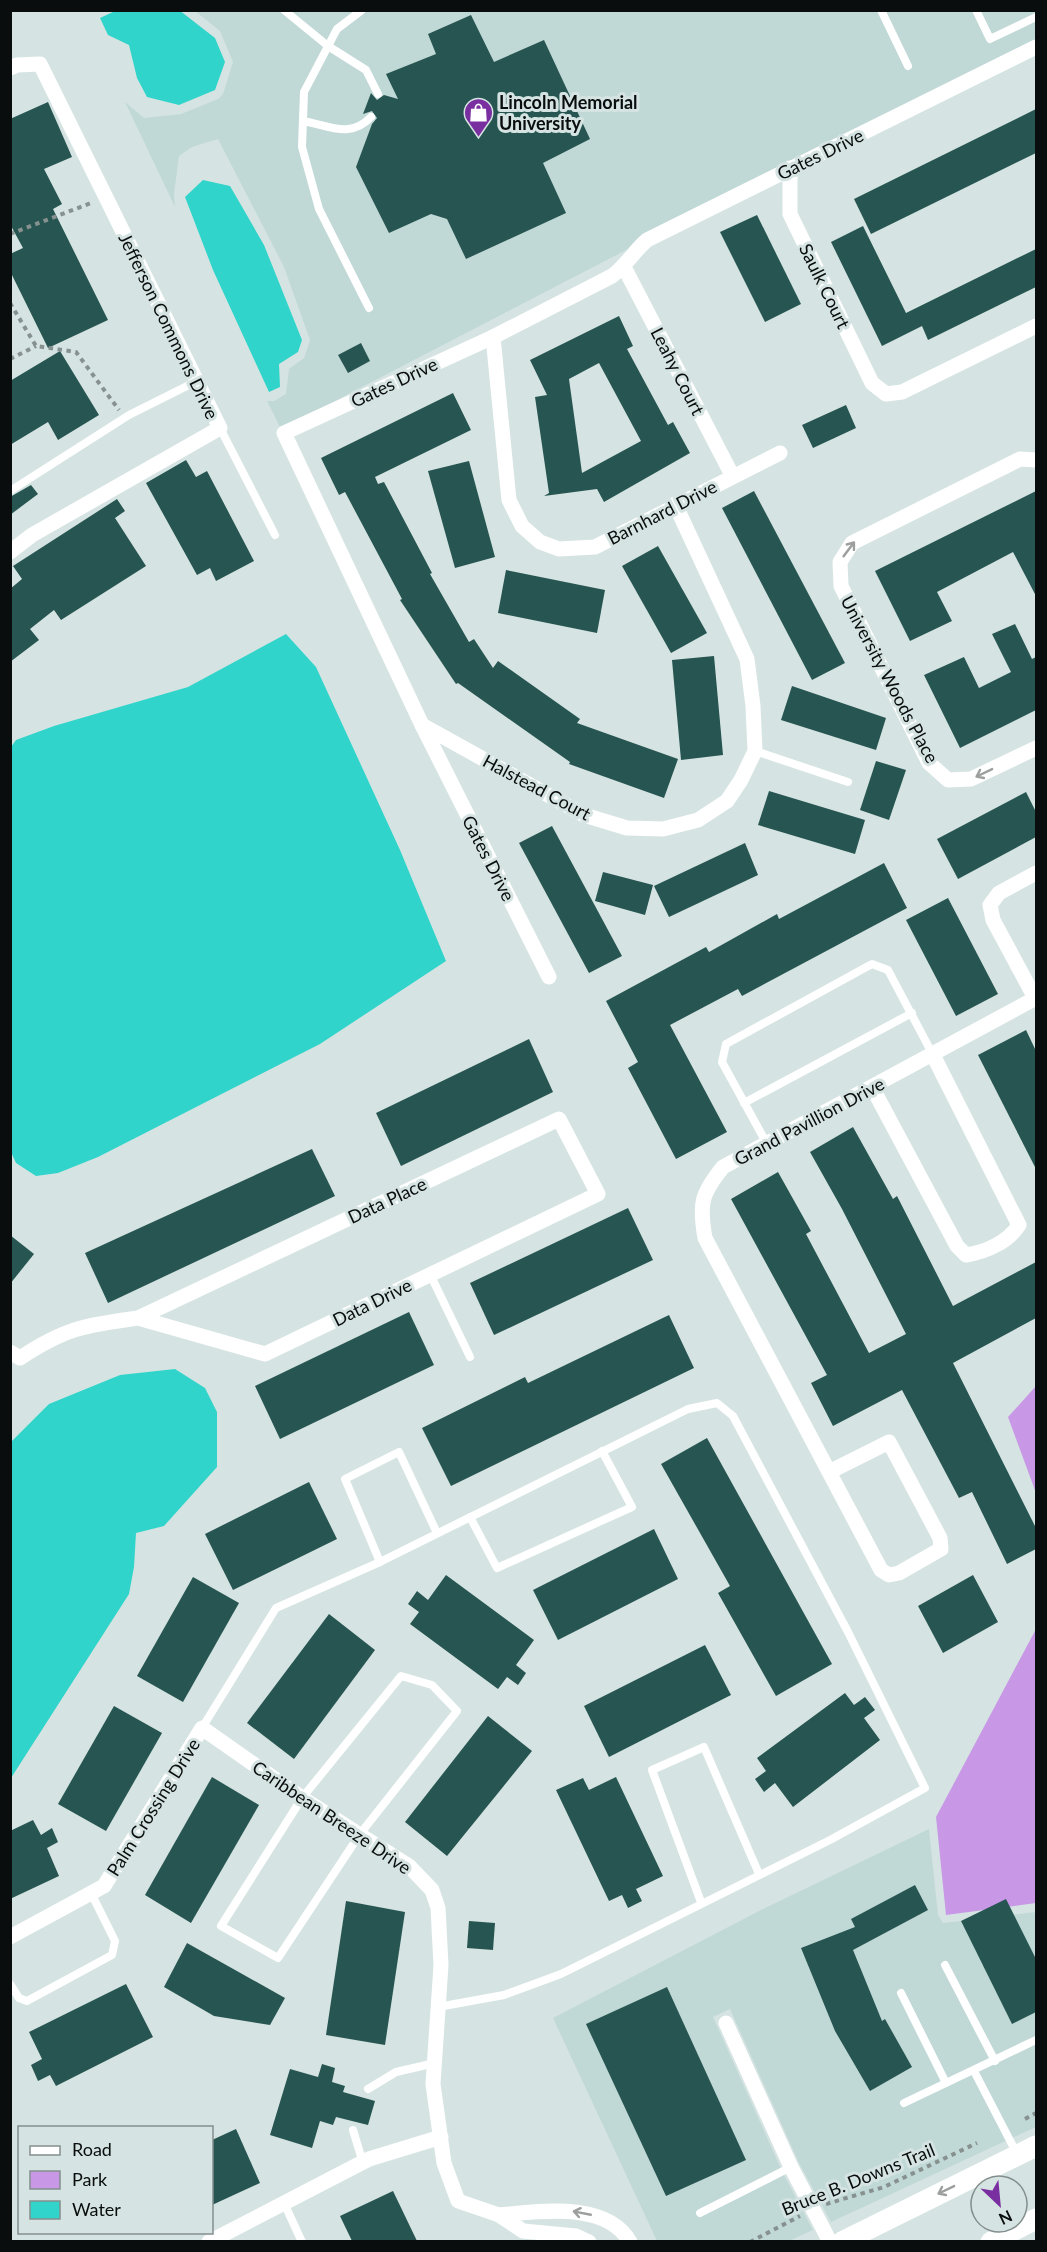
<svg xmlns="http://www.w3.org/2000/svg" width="1047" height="2252" font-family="Lato,sans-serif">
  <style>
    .built { fill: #c1d9d6 }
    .green { fill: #c898e6 }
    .water { fill: #31d4ca }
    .building { fill: #275551; fill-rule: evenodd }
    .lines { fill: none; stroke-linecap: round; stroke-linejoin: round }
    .path { stroke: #869190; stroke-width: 4; stroke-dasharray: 4.5 4.5; stroke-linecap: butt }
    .service { stroke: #fff; stroke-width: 8 }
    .minor { stroke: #fff; stroke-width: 15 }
    .secondary { stroke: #fff; stroke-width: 21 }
    .oneway { stroke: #9d9e9e }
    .labels { text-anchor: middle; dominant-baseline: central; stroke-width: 6; stroke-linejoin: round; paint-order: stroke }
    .poi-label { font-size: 18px; font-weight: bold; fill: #090d0d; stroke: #d5e4e2; text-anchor: start }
    .street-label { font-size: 18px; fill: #090d0d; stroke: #d5e4e2 }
  </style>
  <rect width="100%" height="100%" fill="#d5e4e2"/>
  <g class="built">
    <path d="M195,11H1036V46L630,248L281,429L267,401H274L286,394L289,369L304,358L310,340L284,267L218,139L192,147L179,156L174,194L175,207L125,102L144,118L181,114L218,99L223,94L233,62L220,31Z"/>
    <path d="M929,1829L938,1915L943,1923L1036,1912V2127L831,2222L799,2163L730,2009L713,2017L782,2171L813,2230L789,2241H657L553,2018L761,1910Z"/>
  </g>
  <g class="green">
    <path d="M1036,1386V1493L1008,1417Z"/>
    <path d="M1036,1629V1903L946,1915L936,1817Z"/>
  </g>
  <g class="water">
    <path d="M179,10L215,38L225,62L215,90L179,105L147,97L137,78L129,45L108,35L100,18L115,11Z"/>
    <path d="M203,180L230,186L264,245L302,340L298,352L279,364L280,387L269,392L213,270L185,197Z"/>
    <path d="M286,634L316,667L400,850L446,961L320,1044L98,1157L58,1173L36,1176L16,1163L11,1152V747L16,740L54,726L188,687Z"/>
    <path d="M175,1369L205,1388L217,1412V1467L164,1526L136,1533L134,1567L129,1594L11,1778V1442L49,1404L120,1375Z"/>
  </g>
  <g class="building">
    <path d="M471,15L494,62L544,40L590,139L543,163L566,213L466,259L447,219L431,214L389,233L356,167L372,124L377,118L372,111L363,114L371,93L377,100L384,95L398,99L386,74L436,54L428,34Z"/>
    <path d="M48,102L72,157L44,169L62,204L53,209L108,320L48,348L10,271V254L23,248L10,224V119Z"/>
    <path d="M1036,109V153L871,234L854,199Z"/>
    <path d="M757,215L801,304L765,322L720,232Z"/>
    <path d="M863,226L906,313L1036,249V287L928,340L922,326L882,346L831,242Z"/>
    <path d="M619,316L633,346L627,349L668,425L673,422L690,453L604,502L597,489L544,496L549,493L535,397L547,395L530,360ZM599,363L641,441L582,473L569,379Z"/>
    <path d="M361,343L370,361L348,373L338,355Z"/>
    <path d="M60,351L99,415L58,440L48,422L10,445V381Z"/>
    <path d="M453,393L471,430L375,477L378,484L384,482L432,573L430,574L469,642L474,639L493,668L498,661L580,719L577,723L678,759L664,798L569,764L570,762L458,683L456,684L400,600L402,599L345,492L339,495L321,458Z"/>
    <path d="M846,405L856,428L813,448L802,425Z"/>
    <path d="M186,460L196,477L207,471L254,561L216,581L210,568L197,575L146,483Z"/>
    <path d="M469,461L495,557L455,568L428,471Z"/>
    <path d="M31,485L38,494L10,515V497Z"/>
    <path d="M754,491L845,663L812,680L722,508Z"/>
    <path d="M1036,491V596L1013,552L937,592L952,621L910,641L875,571Z"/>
    <path d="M117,499L125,511L115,518L146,566L61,620L54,610L30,629L39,640L10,662V589L22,579L13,566Z"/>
    <path d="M658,546L707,633L671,653L622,566Z"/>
    <path d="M506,570L605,590L597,633L498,613Z"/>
    <path d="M1015,624L1032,659L1036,657V710L960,748L924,675L964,657L979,688L1011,672L992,634Z"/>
    <path d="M714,656L723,755L681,760L672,660Z"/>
    <path d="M792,686L886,718L876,750L781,720Z"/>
    <path d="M876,761L906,770L889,820L860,810Z"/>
    <path d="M769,791L865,820L855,854L758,825Z"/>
    <path d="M1026,792L1036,812V837L958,879L937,839Z"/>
    <path d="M552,826L622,956L589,973L519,843Z"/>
    <path d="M745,843L758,875L669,917L654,886Z"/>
    <path d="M884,863L907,908L742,996L738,989L670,1025L727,1132L676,1159L628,1068L638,1062L606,1001L706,947L709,952L777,914L779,919Z"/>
    <path d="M603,872L653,885L645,915L595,901Z"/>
    <path d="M948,898L998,994L956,1016L906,920Z"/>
    <path d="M1026,1030L1036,1051V1169L978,1055Z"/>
    <path d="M529,1039L553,1092L401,1166L376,1113Z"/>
    <path d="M853,1127L893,1199L897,1196L953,1306L1036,1262V1318L953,1363L1036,1528V1549L1007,1564L972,1492L959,1498L902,1390L833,1426L811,1383L827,1375L731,1199L778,1172L811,1231L806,1234L869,1353L906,1334L842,1209L810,1152Z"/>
    <path d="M312,1149L335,1196L108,1303L85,1253Z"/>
    <path d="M628,1208L653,1260L494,1335L470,1283Z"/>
    <path d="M10,1235L34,1254L10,1284Z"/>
    <path d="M409,1312L434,1365L280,1439L255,1386Z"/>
    <path d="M669,1315L694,1368L451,1486L422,1428L525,1377L528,1383Z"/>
    <path d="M707,1438L832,1664L776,1696L718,1593L730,1586L661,1464Z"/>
    <path d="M309,1482L337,1539L233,1590L205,1534Z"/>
    <path d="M654,1529L678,1579L558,1640L533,1590Z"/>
    <path d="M446,1575L534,1640L516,1665L526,1673L518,1685L507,1677L498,1689L410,1624L419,1612L408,1604L417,1591L428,1600Z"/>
    <path d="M973,1575L998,1622L943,1653L918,1606Z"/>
    <path d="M193,1577L239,1603L183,1702L137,1676Z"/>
    <path d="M329,1614L375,1650L294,1759L247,1723Z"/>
    <path d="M705,1645L731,1695L609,1757L584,1706Z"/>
    <path d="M845,1693L854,1705L865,1697L875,1710L864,1718L880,1740L793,1807L775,1783L764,1792L755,1779L766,1771L757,1758Z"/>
    <path d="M114,1706L162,1733L106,1831L58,1804Z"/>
    <path d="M488,1716L532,1751L447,1856L405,1822Z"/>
    <path d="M212,1777L259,1805L191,1923L145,1895Z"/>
    <path d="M616,1777L663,1876L636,1889L642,1901L628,1908L622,1895L609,1901L556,1790L583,1778L589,1790Z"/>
    <path d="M33,1820L41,1835L52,1828L58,1842L47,1848L59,1876L10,1899V1831Z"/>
    <path d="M915,1885L928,1910L853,1950L882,2021L885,2019L912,2067L870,2091L835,2031L801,1948L855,1927L851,1919Z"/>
    <path d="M1006,1899L1036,1959V2012L1012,2024L961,1921Z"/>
    <path d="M346,1901L405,1912L385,2045L326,2035Z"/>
    <path d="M469,1921L495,1923L493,1950L467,1948Z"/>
    <path d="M187,1943L285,1998L270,2025L214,2016L164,1987Z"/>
    <path d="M126,1984L153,2037L56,2086L50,2075L38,2081L31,2065L42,2059L29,2032Z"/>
    <path d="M667,1987L746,2160L666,2196L586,2024Z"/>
    <path d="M322,2064L335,2068L332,2082L345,2086L343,2092L375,2101L368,2125L336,2117L333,2125L320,2121L312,2148L270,2135L290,2069L318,2077Z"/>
    <path d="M236,2129L260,2183L212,2205V2140Z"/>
    <path d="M393,2191L417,2241H352L340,2216Z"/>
  </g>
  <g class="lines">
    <g class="path">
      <path d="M10,234L91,203"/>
      <path d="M10,303L36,346L76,352L119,410"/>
      <path d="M10,359L36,346"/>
      <path d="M1025,2119L1036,2113"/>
      <path d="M826,2204L884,2187L977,2143"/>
      <path d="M750,2242L800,2216"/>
    </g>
    <g class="service">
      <path d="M284,10L328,46L366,70L378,94"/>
      <path d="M362,10L337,29L304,92L302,147L319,209L369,308"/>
      <path d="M881,10L908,66"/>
      <path d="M976,10L990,39L1036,17"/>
      <path d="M303,121C330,126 350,139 371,117"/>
      <path d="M220,428L275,535"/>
      <path d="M10,491L129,415L197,381"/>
      <path d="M755,751L848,782"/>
      <path d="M744,1103L912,1013"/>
      <path d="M767,1144L722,1062L726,1044L872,964L888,970L933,1055"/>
      <path d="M430,1274L470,1357"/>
      <path d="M470,1517L497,1568L632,1507L602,1451"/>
      <path d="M380,1562L345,1479L399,1452L437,1533"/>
      <path d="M401,1676L432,1685L457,1711L360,1834L278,1958L221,1926L302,1798Z"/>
      <path d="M202,1728L276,1608L380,1562L688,1409L717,1403L733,1416L848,1632L925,1788L830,1840L561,1974L504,1995L438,2007"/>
      <path d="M701,1902L652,1770L704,1747L759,1874"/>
      <path d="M945,1965L995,2061"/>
      <path d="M10,1984L19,1998L27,2001L112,1955L115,1941L91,1893"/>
      <path d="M901,1993L946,2083"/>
      <path d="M974,2071L1017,2154"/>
      <path d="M368,2089L396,2072L435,2063"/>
      <path d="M904,2103L1036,2040"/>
      <path d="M353,2130L363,2163"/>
      <path d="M284,2203L302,2242"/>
      <path d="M700,2213L791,2167"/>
    </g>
    <g class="minor">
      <path d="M10,68L17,65L40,64L220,428L32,535L10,552"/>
      <path d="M790,168V214L872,383L886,394L902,392L1036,326"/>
      <path d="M624,267L732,475"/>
      <path d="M493,337L509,500L522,526L540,542L559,549L595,547L780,453"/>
      <path d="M1036,460L1020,459L852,543L840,562L841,586L929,763L948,780L971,779L1036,748"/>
      <path d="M422,725L584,815L627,828L663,829L698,820L727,801L741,780L755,751L753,706L747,659L675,504"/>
      <path d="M549,977L422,725L284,433L493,337L612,276C626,266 634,251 647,240L1036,47"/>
      <path d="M1035,998L993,920L990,905L999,893L1036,873"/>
      <path d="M872,1087L957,1246L966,1255C986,1252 1008,1242 1019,1225L933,1055"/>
      <path d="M10,1352L20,1358C65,1328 86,1325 138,1318L559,1119L598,1194L265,1354L138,1318"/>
      <path d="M829,1472L889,1442L940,1538L941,1549L899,1573L889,1575L881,1570L705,1238C699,1204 701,1194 723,1167L1036,998"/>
      <path d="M10,1937L104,1886L202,1728L302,1798L409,1866L432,1890L438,1908L441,1965L433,2084L444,2163L458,2201L499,2215L523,2231L576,2236L589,2242"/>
      <path d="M726,2023L791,2167L830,2242"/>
      <path d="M499,2215C538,2212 606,2200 630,2242"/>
      <path d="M209,2242L369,2159L441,2137"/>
    </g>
    <g class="secondary">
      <path d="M842,2242L1036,2146"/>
      <path d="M991,2242L1036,2219"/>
    </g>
  </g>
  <defs><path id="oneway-shaft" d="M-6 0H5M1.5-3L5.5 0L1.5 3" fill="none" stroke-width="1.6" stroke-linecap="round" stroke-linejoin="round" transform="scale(1.5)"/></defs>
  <g class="oneway">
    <use href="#oneway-shaft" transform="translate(849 549) rotate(-53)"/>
    <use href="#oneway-shaft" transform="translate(984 773) rotate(154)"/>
    <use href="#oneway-shaft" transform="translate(946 2190) rotate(154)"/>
    <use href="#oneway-shaft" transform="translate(582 2213) rotate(-169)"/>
  </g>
  <defs>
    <symbol id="shop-pin" viewBox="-11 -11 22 30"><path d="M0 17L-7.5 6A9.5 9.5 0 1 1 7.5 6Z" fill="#7a2fa1" stroke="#d5e4e2"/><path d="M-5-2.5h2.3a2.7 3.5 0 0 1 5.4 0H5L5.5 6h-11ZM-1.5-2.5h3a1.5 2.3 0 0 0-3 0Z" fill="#fff"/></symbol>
  </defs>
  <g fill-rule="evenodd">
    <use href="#shop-pin" x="462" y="96" width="33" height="45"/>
  </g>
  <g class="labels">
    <g class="poi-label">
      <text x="499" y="102">Lincoln Memorial<tspan x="499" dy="21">University</tspan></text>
    </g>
    <g class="street-label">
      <text transform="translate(820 154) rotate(-26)">Gates Drive</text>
      <text transform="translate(825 286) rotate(64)">Saulk Court</text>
      <text transform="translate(169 326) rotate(64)">Jefferson Commons Drive</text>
      <text transform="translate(678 371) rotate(63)">Leahy Court</text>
      <text transform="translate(394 382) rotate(-25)">Gates Drive</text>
      <text transform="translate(662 512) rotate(-27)">Barnhard Drive</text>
      <text transform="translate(890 679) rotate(62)">University Woods Place</text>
      <text transform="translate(537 787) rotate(28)">Halstead Court</text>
      <text transform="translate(489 858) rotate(63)">Gates Drive</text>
      <text transform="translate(809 1121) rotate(-28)">Grand Pavillion Drive</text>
      <text transform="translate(387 1200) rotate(-25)">Data Place</text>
      <text transform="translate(372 1302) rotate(-26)">Data Drive</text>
      <text transform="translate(153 1807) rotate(-58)">Palm Crossing Drive</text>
      <text transform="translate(332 1817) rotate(34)">Caribbean Breeze Drive</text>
      <text transform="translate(858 2179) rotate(-22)">Bruce B. Downs Trail</text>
    </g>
  </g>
  <rect width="1047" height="2252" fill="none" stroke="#090d0d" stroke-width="24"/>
  <rect x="18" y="2126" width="195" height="108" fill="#d5e4e2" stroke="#838e8d" stroke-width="1.5"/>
  <rect x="30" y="2146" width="30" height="9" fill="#ffffff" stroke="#838e8d" stroke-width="1.5"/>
  <text x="72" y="2156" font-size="18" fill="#090d0d">Road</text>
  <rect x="30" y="2171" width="30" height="18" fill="#c898e6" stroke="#838e8d" stroke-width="1.5"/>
  <text x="72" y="2186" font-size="18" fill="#090d0d">Park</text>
  <rect x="30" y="2201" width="30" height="18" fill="#31d4ca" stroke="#838e8d" stroke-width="1.5"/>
  <text x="72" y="2216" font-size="18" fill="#090d0d">Water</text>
  <g transform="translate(999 2204) rotate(154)"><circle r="28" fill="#d5e4e2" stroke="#838e8d" stroke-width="1.5"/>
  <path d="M0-4.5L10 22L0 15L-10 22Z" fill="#7a2fa1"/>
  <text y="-9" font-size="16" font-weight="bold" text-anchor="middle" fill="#090d0d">N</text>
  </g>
</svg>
